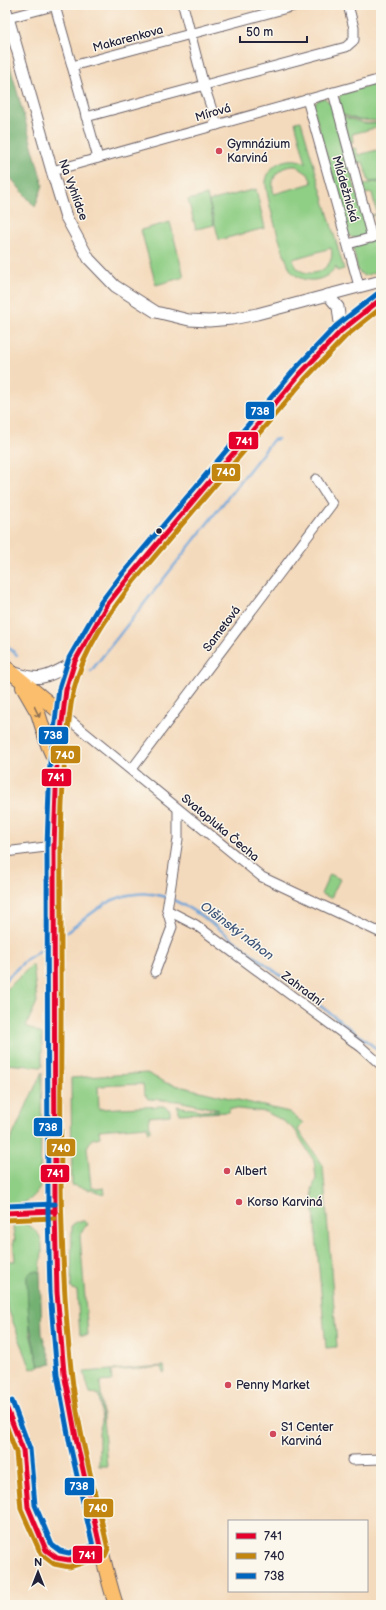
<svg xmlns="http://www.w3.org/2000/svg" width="386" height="1610" font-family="'Balsamiq Sans',sans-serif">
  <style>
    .green { fill: #8fce85; stroke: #587860; fill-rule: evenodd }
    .forest { fill: #73b172; stroke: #4a6a56 }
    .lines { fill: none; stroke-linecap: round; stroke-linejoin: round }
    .stream { stroke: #69a2d8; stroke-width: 2.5 }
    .minor-casing { stroke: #6c6268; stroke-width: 11 }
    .tertiary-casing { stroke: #6c6268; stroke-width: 13 }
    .primary-casing { stroke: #6c6268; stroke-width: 16 }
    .minor { stroke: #fff; stroke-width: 9 }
    .tertiary { stroke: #fff; stroke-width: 11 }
    .primary { stroke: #fabe6d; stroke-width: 14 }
    .bus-1-casing { stroke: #fbf7ec; stroke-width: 8 }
    .bus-2-casing { stroke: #fbf7ec; stroke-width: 8 }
    .bus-3-casing { stroke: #fbf7ec; stroke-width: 8 }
    .bus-1 { stroke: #e4002b; stroke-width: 5 }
    .bus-2 { stroke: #c2850f; stroke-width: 5 }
    .bus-3 { stroke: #0065bd; stroke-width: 5 }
    .oneway { stroke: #8e7054 }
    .poi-dot { fill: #d1495b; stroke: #fbf7ec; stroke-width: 1.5 }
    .bus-dot { fill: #22223b; stroke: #fbf7ec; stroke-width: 1.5 }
    .labels { text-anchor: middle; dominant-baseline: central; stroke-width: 3; stroke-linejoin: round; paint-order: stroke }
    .street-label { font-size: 12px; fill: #22223b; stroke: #fbf7ec }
    .poi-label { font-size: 12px; fill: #22223b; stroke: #fbf7ec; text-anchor: start }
    .water-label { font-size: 13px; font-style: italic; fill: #3e557a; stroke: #fbf7ec }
    .line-badge { stroke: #fbf7ec; stroke-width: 1.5 }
    .badge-label { font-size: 11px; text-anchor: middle; font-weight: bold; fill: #fff }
  </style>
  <rect width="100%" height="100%" fill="#fbf7ec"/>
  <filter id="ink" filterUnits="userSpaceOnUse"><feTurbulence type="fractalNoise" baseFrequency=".025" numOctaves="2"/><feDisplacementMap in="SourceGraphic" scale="8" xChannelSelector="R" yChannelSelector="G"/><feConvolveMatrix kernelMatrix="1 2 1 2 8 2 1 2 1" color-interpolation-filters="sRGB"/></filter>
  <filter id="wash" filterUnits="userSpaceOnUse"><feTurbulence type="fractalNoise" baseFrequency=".012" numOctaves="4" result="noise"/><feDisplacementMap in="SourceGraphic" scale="16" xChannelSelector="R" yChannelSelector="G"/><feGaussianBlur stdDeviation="0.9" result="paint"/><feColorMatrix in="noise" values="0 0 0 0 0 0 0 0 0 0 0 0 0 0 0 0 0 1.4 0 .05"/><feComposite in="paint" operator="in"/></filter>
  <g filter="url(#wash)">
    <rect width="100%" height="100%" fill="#f4dabc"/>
    <g class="green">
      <path d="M381,82V121L359,120L341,114L339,97L341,94Z"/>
      <path d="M324,98L332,104L367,231L363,237L353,238L348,235L313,106L318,100Z"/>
      <path d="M342,116L363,123H381V133L379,127L352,134L353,142H349Z"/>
      <path d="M301,121L344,269L337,271L336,266C327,282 304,285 292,272C285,264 264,191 266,181C269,162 290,155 306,163L295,122ZM296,166L308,174L312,183L274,194C269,178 279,165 296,166ZM331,248C338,273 298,284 293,259Z"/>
      <path d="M353,148L356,149L358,155L381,149V181L369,182L363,162L356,163L351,150Z"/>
      <path d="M374,182L381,183V213L369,217L377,213L372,193L364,194L361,186Z"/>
      <path d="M256,189L265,228L219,240L209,201Z"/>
      <path d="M207,195L214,225L196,229L188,200Z"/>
      <path d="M170,222L184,277L156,285L141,230Z"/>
      <path d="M381,237V271L364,276L358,271L353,248L354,246Z"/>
      <path d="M330,874L340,879L331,898L321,894Z"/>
      <path d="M33,964L37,1002L26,1026L42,1034V1067L5,1064V991Z"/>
      <path d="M42,1072L40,1187C33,1201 20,1207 5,1204V1152Z"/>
      <path d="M147,1073L166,1083L289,1112L303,1123L298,1130L323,1165L337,1347L326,1348L312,1190L316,1178L314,1161L295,1130L282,1120L266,1112L229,1108V1112L180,1114L177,1106L204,1111L219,1110L178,1101L148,1099L144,1093L143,1084L98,1086L99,1109L163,1106L170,1110V1115L149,1117L150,1131L148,1133L147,1126L99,1130L100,1137L92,1139L87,1147L91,1187L97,1189L104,1188L105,1194L72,1185L71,1078Z"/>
      <path d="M15,1221C27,1222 42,1232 42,1245C43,1254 40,1264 40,1273L38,1271L27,1276L30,1334L39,1366L31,1369L5,1301V1261H15L13,1240H15L13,1229Z"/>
      <path d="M78,1221H84L88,1225L85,1226L80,1236L88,1335H80L77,1291L71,1288L72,1225Z"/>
      <path d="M164,1366L165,1372L163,1373L161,1367L111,1371L112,1381L100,1382L107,1466H99V1432L102,1421L99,1395L90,1394L84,1372Z"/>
    </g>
    <g class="forest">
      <path d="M5,48L43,185L35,207L5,171Z"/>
      <path d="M32,1271H38L40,1273L42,1334L52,1364L39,1366C30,1334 27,1310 27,1276Z"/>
    </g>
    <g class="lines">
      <g class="stream">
        <path d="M5,644L17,655"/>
        <path d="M91,671L273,440L278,439"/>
        <path d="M67,932C80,923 98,906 113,900C152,884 179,900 210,922L381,1052"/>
        <path d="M5,980L27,959L41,950"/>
      </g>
    </g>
  </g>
  <g filter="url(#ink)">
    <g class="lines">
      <defs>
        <g id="minor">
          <path d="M183,5L204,86L217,125"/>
          <path d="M55,6L98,158"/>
          <path d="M8,18L57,5"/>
          <path d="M72,66L298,5"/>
          <path d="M333,92L372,238"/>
          <path d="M307,99L359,286"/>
          <path d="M86,117L346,47L354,40V28L348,5"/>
          <path d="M52,171L381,79"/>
          <path d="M348,244L381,235"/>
          <path d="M62,714L262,877L381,933"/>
          <path d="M132,769L332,504L316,479"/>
          <path d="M5,852L54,846"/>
          <path d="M167,910L196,925L361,1047L381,1065"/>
          <path d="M155,972L172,927L167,910L178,839V809"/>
          <path d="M5,1213L55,1211"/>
          <path d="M352,1460L381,1459"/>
          <path d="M28,1507C37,1530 44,1567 77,1559C85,1557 93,1554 101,1551"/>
        </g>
        <g id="tertiary">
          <path d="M5,7L52,171L66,217L89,259L115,286L156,312L189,320L209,321L232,319L257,314L381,281"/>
          <path d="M328,295L338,307L341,331"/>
          <path d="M15,673C45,683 48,675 74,663"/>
          <path d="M62,714C69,661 97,618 129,577L300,374L341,331L381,299"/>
        </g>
        <g id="primary">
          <path d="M5,667L62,714C51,822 54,930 54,1038C54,1136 51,1234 60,1332C65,1393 79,1453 93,1513C100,1544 106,1575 116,1605"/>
          <path d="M23,687L38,713L48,745L56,763"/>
        </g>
      </defs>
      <use href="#minor" class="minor-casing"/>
      <use href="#tertiary" class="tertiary-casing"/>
      <use href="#primary" class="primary-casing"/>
      <use href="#minor" class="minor"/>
      <use href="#tertiary" class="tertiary"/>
      <use href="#primary" class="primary"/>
      <defs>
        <g id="bus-1">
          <path d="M5,1213L55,1211"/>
          <path d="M5,1404L23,1450L28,1507L46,1550L57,1558L69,1560L101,1551L77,1443L64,1373L57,1292L55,1211L54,846L57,763L66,690L75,661L107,605L129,577L300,374L341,331L381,299"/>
        </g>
        <g id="bus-2">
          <path d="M5,1220L55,1218"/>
          <path d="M5,1423L16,1452L21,1509L41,1554L54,1564L69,1567L105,1556L108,1549C95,1491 77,1428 71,1369C56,1229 62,1087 61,947C61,877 59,807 67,738C69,722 70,704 74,689C84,649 109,614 134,581L305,379L346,336L381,308"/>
        </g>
        <g id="bus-3">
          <path d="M5,1206L55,1204"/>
          <path d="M12,1401L30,1449L35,1505L52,1545L60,1551L69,1553L93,1546L70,1445L57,1374L50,1292L48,1211L47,846L50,763L59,689L69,658L101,602L123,573L295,369L336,326L377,294"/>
        </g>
      </defs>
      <use href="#bus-1" class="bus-1-casing"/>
      <use href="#bus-2" class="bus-2-casing"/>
      <use href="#bus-3" class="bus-3-casing"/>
      <use href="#bus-1" class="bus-1"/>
      <use href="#bus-2" class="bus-2"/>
      <use href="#bus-3" class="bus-3"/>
    </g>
    <defs><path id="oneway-shaft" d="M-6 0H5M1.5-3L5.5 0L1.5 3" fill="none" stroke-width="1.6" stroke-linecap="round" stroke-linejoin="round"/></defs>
    <use class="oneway" href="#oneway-shaft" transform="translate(37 712) rotate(65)"/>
  </g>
  <g class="poi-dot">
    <circle cx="219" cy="151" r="4"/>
    <circle cx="227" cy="1171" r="4"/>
    <circle cx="239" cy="1202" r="4"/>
    <circle cx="228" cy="1385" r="4"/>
    <circle cx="273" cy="1434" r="4"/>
  </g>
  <circle class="bus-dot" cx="159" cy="531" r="3.5"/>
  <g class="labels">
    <g class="street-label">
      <text transform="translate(128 39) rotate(-15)">Makarenkova</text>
      <text transform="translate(213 113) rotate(-16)">Mírová</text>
      <text transform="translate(345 189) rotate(74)">Mládežnická</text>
      <text transform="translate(73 190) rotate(70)">Na Vyhlídce</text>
      <text transform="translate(222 629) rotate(-53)">Sametová</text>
      <text transform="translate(220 828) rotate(40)">Svatopluka Čecha</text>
      <text transform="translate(302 989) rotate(37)">Zahradní</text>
    </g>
    <g class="poi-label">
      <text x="227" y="144">Gymnázium<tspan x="227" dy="14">Karviná</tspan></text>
      <text x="235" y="1171">Albert</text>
      <text x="247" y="1202">Korso Karviná</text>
      <text x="236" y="1385">Penny Market</text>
      <text x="281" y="1427">S1 Center<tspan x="281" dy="14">Karviná</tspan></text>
    </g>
    <g class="water-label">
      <text transform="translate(237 931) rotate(37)">Olšinský náhon</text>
    </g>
  </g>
  <g class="line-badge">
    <rect x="245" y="401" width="30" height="19" rx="4" fill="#0065bd"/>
    <rect x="228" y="431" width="31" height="19" rx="4" fill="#e4002b"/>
    <rect x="211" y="463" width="30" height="19" rx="4" fill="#c2850f"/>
    <rect x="38" y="726" width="31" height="19" rx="4" fill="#0065bd"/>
    <rect x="50" y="745" width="31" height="19" rx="4" fill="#c2850f"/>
    <rect x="41" y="768" width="31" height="19" rx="4" fill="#e4002b"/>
    <rect x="33" y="1117" width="30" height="20" rx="4" fill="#0065bd"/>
    <rect x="46" y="1138" width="30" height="19" rx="4" fill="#c2850f"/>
    <rect x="40" y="1164" width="30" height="19" rx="4" fill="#e4002b"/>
    <rect x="64" y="1477" width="31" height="19" rx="4" fill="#0065bd"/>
    <rect x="83" y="1498" width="31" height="20" rx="4" fill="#c2850f"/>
    <rect x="72" y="1545" width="31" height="19" rx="4" fill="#e4002b"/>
  </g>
  <g class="badge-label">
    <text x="260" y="415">738</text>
    <text x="244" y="445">741</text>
    <text x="226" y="476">740</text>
    <text x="53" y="739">738</text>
    <text x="65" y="759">740</text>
    <text x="56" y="781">741</text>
    <text x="48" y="1131">738</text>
    <text x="61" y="1152">740</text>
    <text x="55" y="1177">741</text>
    <text x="79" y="1490">738</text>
    <text x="98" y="1512">740</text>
    <text x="87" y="1559">741</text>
  </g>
  <rect width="386" height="1610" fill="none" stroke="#fbf7ec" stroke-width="20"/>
  <rect x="228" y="1520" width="140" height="72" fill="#fbf7ec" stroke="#a4a2a5"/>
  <rect x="236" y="1533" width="20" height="6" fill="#e4002b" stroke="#a4a2a5"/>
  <text x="264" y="1540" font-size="12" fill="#22223b">741</text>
  <rect x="236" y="1553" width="20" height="6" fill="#c2850f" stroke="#a4a2a5"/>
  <text x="264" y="1560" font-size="12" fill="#22223b">740</text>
  <rect x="236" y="1573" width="20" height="6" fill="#0065bd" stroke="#a4a2a5"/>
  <text x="264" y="1580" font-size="12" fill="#22223b">738</text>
  <g transform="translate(38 1572)" stroke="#fbf7ec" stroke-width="3" paint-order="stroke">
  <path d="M0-3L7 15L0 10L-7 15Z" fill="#22223b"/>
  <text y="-6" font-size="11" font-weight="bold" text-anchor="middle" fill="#22223b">N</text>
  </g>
  <path d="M240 36v6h67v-6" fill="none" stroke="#22223b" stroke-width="2"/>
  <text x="246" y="36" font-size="12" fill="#22223b" stroke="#fbf7ec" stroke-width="3" paint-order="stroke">50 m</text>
</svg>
